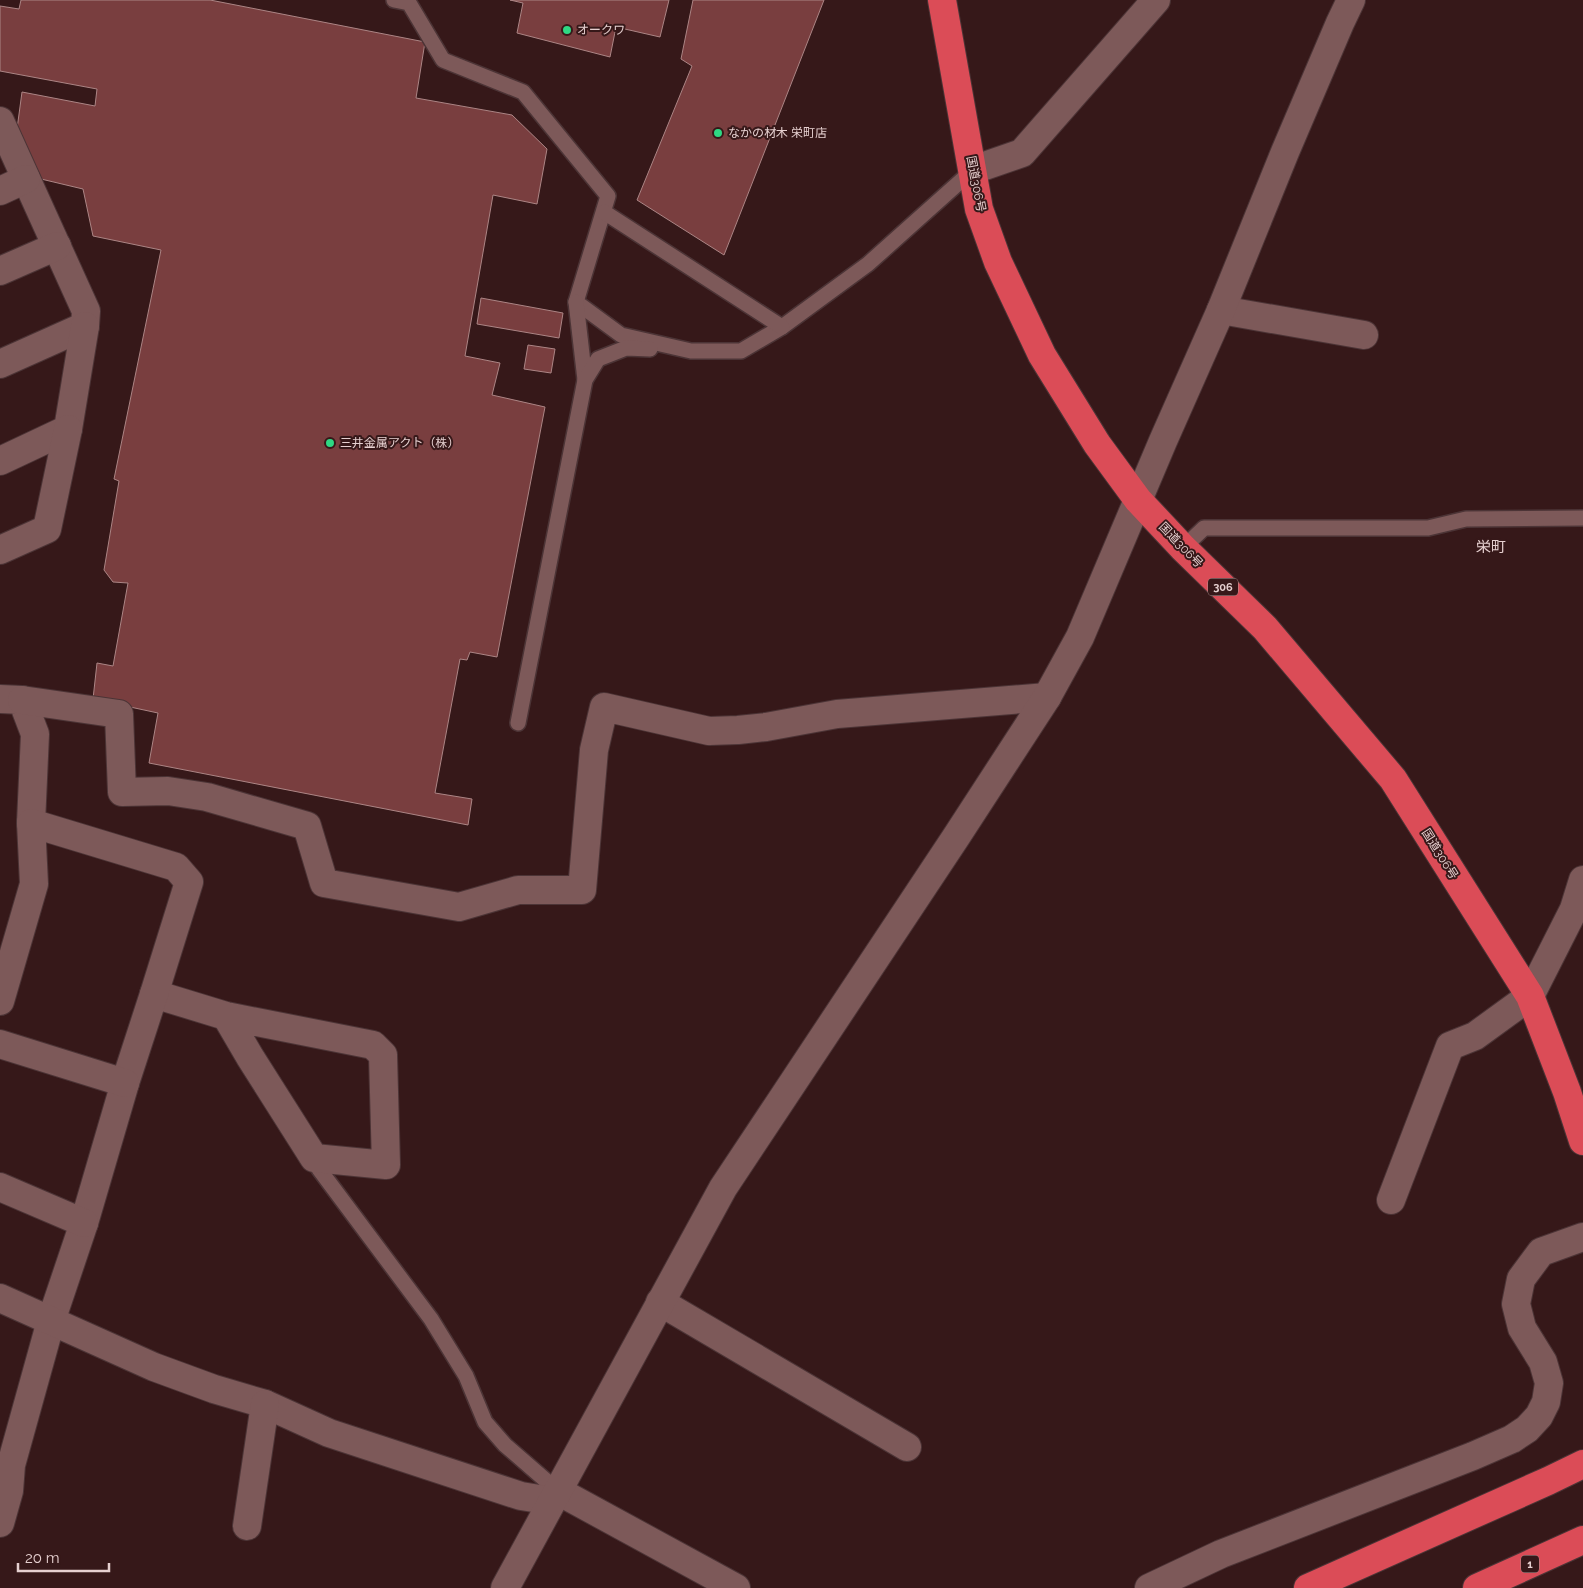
<svg xmlns="http://www.w3.org/2000/svg" width="1583" height="1588" font-family="Raleway,'Noto Sans JP',sans-serif">
  <style>
    .building { fill: #793e3f; stroke: #ac8585 }
    .lines { fill: none; stroke-linecap: round; stroke-linejoin: round }
    .lane-casing { stroke: #4c3436; stroke-width: 18 }
    .street-casing { stroke: #4c3436; stroke-width: 30 }
    .highway-casing { stroke: #4c3436; stroke-width: 30 }
    .lane { stroke: #7d5959; stroke-width: 15 }
    .street { stroke: #7d5959; stroke-width: 28 }
    .highway { stroke: #db4c57; stroke-width: 28 }
    .poi-dot { fill: #2ed883; stroke: #361819; stroke-width: 2 }
    .labels { text-anchor: middle; dominant-baseline: central; stroke-width: 4; stroke-linejoin: round; paint-order: stroke }
    .shield { fill: #361819; stroke: #b19999; stroke-width: 1 }
    .shield-label { font-size: 11px; font-weight: bold; fill: #e6d0d0 }
    .poi-label { font-size: 12px; fill: #e6d0d0; stroke: #361819; text-anchor: start }
    .street-label { font-size: 12px; fill: #e6d0d0; stroke: #361819 }
    .quarter-label { font-size: 15px; fill: #e6d0d0; stroke: #361819 }
  </style>
  <rect width="100%" height="100%" fill="#361819"/>
  <g class="building">
    <path d="M21,0H210L425,42L416,98L512,115L547,149L537,204L493,195L465,356L500,363L492,395L545,407L497,657L470,652L467,660L460,659L435,793L472,799L468,825L149,763L158,713L93,699L97,663L113,666L128,583L113,582L104,570L119,481L114,479L161,250L93,236L83,189L41,179L17,129L22,92L95,106L97,89L0,71V6L19,9Z"/>
    <path d="M510,0H669L660,37L616,27L610,57L517,33L523,3Z"/>
    <path d="M693,0H824L724,255L637,200L692,66L681,59Z"/>
    <path d="M481,298L563,313L559,338L477,324Z"/>
    <path d="M528,345L555,349L551,373L524,369Z"/>
  </g>
  <g class="lines">
    <defs>
      <g id="lane">
        <path d="M394,0L409,3L443,60L523,92L608,196L576,302L621,335L691,351H741L782,327L868,264L973,170"/>
        <path d="M604,212L782,327"/>
        <path d="M576,302L585,380"/>
        <path d="M1183,548L1204,528H1428L1466,519L1583,518"/>
        <path d="M518,723L585,380L598,359L626,348L650,349"/>
        <path d="M314,1158L319,1169L431,1319L466,1376L485,1422L505,1445L558,1491"/>
      </g>
      <g id="street">
        <path d="M0,121L86,311L85,326L0,364"/>
        <path d="M973,170L1022,153L1156,0"/>
        <path d="M0,191L26,179"/>
        <path d="M0,271L57,246"/>
        <path d="M1221,310L1364,335"/>
        <path d="M0,461L68,429L85,326"/>
        <path d="M0,550L47,529L68,429"/>
        <path d="M0,699L22,700L35,734L31,823"/>
        <path d="M22,700L119,714L122,792L168,791L207,797L307,826L324,883L459,907L518,890H582L594,750L604,707L709,731L738,730L766,727L837,714L1047,697"/>
        <path d="M154,994L226,1016L373,1045L383,1055L386,1165L314,1158L250,1057L226,1016"/>
        <path d="M0,1001L34,884L31,823L176,867L189,882L154,994L125,1083L84,1223L51,1321L11,1465L9,1491L0,1523"/>
        <path d="M0,1044L125,1083"/>
        <path d="M0,1187L84,1223"/>
        <path d="M1391,1200L1450,1046L1475,1036L1530,996L1574,909L1583,880"/>
        <path d="M0,1298L154,1367L214,1389L265,1404L329,1433L521,1496L552,1501"/>
        <path d="M660,1302L907,1447"/>
        <path d="M558,1491L736,1588"/>
        <path d="M247,1526L265,1404"/>
        <path d="M505,1588L723,1188L956,837L1047,697L1080,637L1163,441L1221,310L1285,152L1340,23L1351,0"/>
        <path d="M1149,1588L1221,1554L1473,1456L1512,1439L1527,1429L1539,1416L1546,1402L1549,1383L1543,1362L1522,1328L1516,1304L1521,1279L1541,1252L1583,1237"/>
      </g>
      <g id="highway">
        <path d="M942,0L979,209L998,262L1042,355L1097,444L1138,500L1183,548L1265,628L1393,779L1530,996L1567,1092L1583,1141"/>
        <path d="M1308,1588L1548,1481L1583,1464"/>
        <path d="M1477,1588L1583,1540"/>
      </g>
    </defs>
    <use href="#lane" class="lane-casing"/>
    <use href="#street" class="street-casing"/>
    <use href="#highway" class="highway-casing"/>
    <use href="#lane" class="lane"/>
    <use href="#street" class="street"/>
    <use href="#highway" class="highway"/>
  </g>
  <g class="poi-dot">
    <circle cx="567" cy="30" r="5"/>
    <circle cx="718" cy="133" r="5"/>
    <circle cx="330" cy="443" r="5"/>
  </g>
  <g class="labels">
    <g class="shield">
      <rect x="1208" y="578.5" width="30" height="17" rx="4"/>
      <rect x="1521" y="1555.5" width="18" height="17" rx="4"/>
    </g>
    <g class="shield-label">
      <text x="1223" y="587">306</text>
      <text x="1530" y="1564">1</text>
    </g>
    <g class="poi-label">
      <text x="577" y="30">オークワ</text>
      <text x="728" y="133">なかの材木 栄町店</text>
      <text x="340" y="443">三井金属アクト（株）</text>
    </g>
    <g class="street-label">
      <text transform="translate(976 184) rotate(79)">国道306号</text>
      <text transform="translate(1181 545) rotate(46)">国道306号</text>
      <text transform="translate(1440 854) rotate(58)">国道306号</text>
    </g>
    <g class="quarter-label">
      <text x="1491" y="547">栄町</text>
    </g>
  </g>
  <path d="M18 1563v8h91v-8" fill="none" stroke="#e6d0d0" stroke-width="2.5"/>
  <text x="25" y="1563" font-size="15" fill="#e6d0d0" stroke="#361819" stroke-width="4" paint-order="stroke">20 m</text>
</svg>
